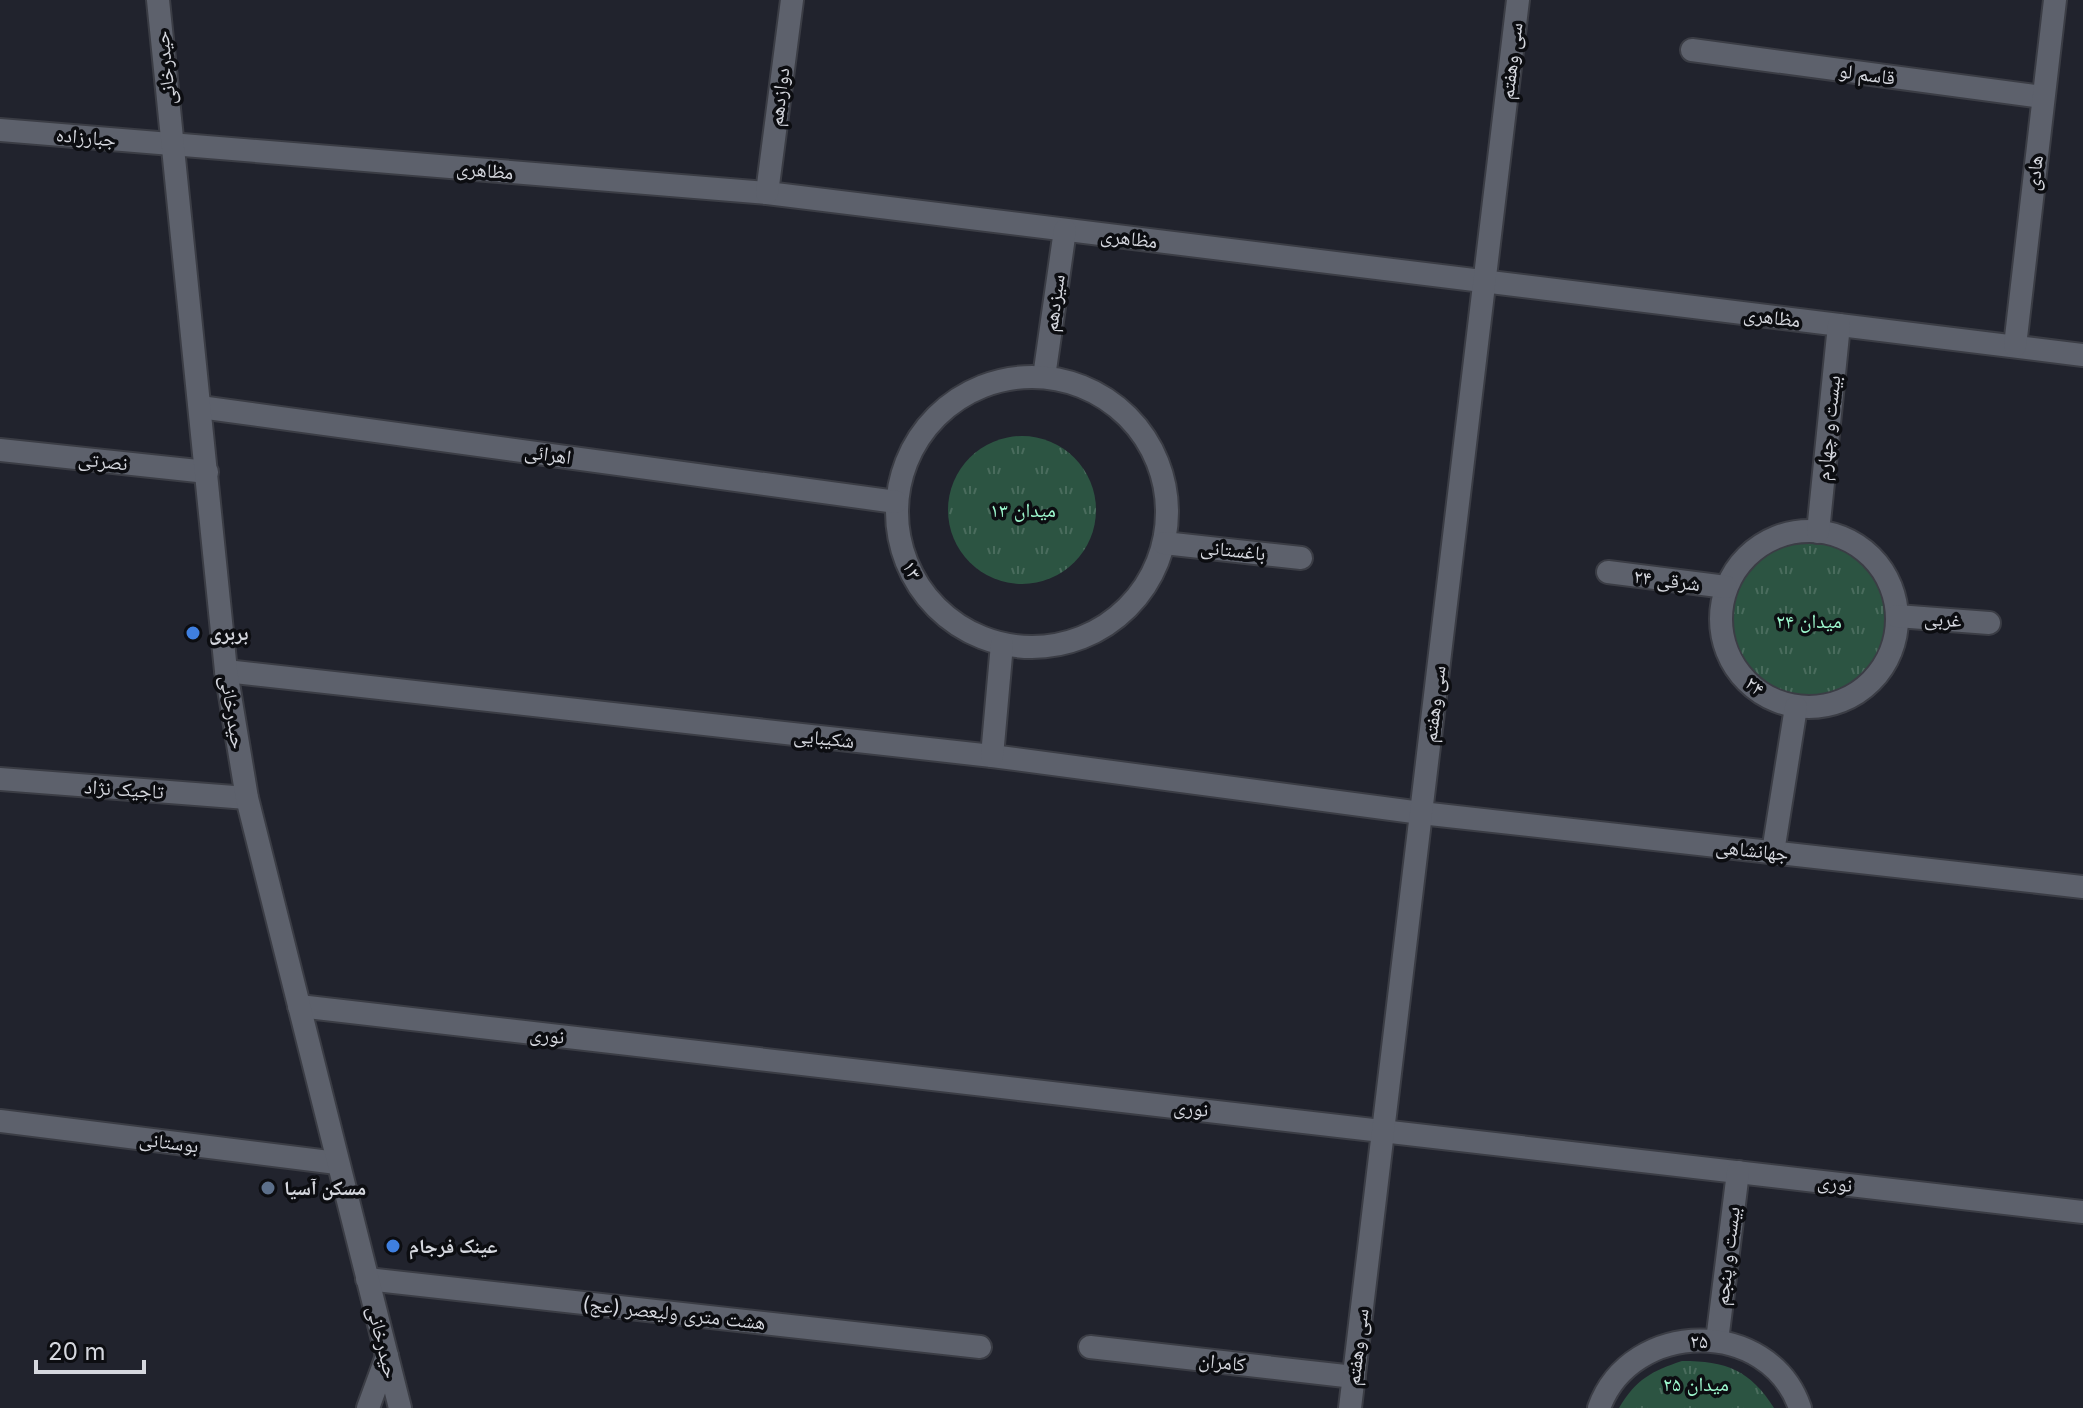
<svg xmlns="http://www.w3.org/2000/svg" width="2083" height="1408" font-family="Inter,'Noto Naskh Arabic',sans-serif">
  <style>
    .park { fill: url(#park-tufts) }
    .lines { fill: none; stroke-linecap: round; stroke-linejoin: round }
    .minor-casing { stroke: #3b3d45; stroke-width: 26 }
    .secondary-casing { stroke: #3b3d45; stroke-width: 26 }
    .minor { stroke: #5d616c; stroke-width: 22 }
    .secondary { stroke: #5d616c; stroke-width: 22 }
    .shop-dot { fill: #3f7fe0; stroke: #0c0d11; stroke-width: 3 }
    .service-dot { fill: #5c6f8a; stroke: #0c0d11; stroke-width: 3 }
    .labels { text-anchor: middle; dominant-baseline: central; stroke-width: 7; stroke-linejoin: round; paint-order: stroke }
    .street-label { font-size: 20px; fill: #d5d7de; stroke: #0c0d11 }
    .park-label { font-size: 20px; fill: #9df8ce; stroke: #0c0d11 }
    .poi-label { font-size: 20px; font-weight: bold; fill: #d5d7de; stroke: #0c0d11; text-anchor: start }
  </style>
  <defs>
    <pattern id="park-tufts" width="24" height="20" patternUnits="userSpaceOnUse" patternTransform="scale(2)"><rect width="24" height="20" fill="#2c5442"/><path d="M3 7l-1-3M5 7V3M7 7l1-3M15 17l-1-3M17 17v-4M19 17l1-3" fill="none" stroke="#4a6c5d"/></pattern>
  </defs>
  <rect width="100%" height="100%" fill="#21232d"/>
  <g class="park">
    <circle cx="1022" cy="510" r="74"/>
    <circle cx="1809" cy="621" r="82"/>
    <path d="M1682,1361C1726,1361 1750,1370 1774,1408H1619C1636,1379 1652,1371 1682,1361Z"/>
  </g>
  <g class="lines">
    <defs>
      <g id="minor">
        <path d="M1692,50L2043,97"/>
        <path d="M0,130L767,193L2083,355"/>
        <path d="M767,193L792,0"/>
        <path d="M2015,346L2055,0"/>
        <path d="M1044,377L1065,230"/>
        <circle cx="1032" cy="512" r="135"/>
        <path d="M200,407L896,502"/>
        <path d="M0,450L207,472"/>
        <circle cx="1809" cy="619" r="88"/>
        <path d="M1818,532L1839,325"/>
        <path d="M1164,543L1301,558"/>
        <path d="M1608,572L1726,587"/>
        <path d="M1897,616L1989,623"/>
        <path d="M226,671L992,756L1421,813L2083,887"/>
        <path d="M992,756L1002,644"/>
        <path d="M0,779L247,798"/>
        <path d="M1773,852L1796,707"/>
        <path d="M299,1006L2083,1212"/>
        <path d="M0,1121L337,1163"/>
        <path d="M367,1279L980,1347"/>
        <path d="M1717,1341L1738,1172"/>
        <path d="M1090,1347L1354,1377"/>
        <path d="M1350,1408L1518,0"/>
        <path d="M1599,1408C1631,1319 1769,1317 1800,1408"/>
      </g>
      <g id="secondary">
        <path d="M158,0L226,671L247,798L400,1408"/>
        <path d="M368,1408L387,1356"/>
      </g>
    </defs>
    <use href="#minor" class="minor-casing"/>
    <use href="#secondary" class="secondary-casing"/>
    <use href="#minor" class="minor"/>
    <use href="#secondary" class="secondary"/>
  </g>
  <g class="shop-dot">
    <circle cx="193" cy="633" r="8"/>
    <circle cx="393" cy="1246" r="8"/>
  </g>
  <circle class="service-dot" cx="268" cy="1188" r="8"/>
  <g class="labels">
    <g class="street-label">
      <text transform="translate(1511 61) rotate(-83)">سی وهفتم</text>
      <text transform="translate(165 68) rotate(-96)">حیدرخانی</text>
      <text transform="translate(1867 74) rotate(8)">قاسم لو</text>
      <text transform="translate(779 97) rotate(-83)">دوازدهم</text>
      <text transform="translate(86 137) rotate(5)">جبارزاده</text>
      <text transform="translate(485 170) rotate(5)">مظاهری</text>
      <text transform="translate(2034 173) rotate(-84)">هادی</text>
      <text transform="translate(1129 238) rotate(7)">مظاهری</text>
      <text transform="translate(1054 303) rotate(-82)">سیزدهم</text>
      <text transform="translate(1772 317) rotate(7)">مظاهری</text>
      <text transform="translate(1828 428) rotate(-84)">بیست و چهارم</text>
      <text transform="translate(548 454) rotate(8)">اهرائی</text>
      <text transform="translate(103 461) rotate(6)">نصرتی</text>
      <text transform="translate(1233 550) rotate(6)">باغستانی</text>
      <text transform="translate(912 570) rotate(64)">۱۳</text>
      <text transform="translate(1667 580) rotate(7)">۲۴ شرقی</text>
      <text transform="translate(1943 619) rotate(4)">غربی</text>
      <text transform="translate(1755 686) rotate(40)">۲۴</text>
      <text transform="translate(1434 704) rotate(-83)">سی وهفتم</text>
      <text transform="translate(233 712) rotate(81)">حیدرخانی</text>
      <text transform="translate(824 738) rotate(6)">شکیبایی</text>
      <text transform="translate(124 789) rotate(4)">تاجیک نژاد</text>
      <text transform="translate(1752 850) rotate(6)">جهانشاهی</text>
      <text transform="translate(547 1035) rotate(6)">نوری</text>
      <text transform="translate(1191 1108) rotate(6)">نوری</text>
      <text transform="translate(169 1142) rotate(7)">بوستانی</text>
      <text transform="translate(1835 1183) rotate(7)">نوری</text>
      <text transform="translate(1727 1256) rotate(-83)">بیست و پنجم</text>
      <text transform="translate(674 1313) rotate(6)">هشت متری ولیعصر (عج)</text>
      <text x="1699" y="1341">۲۵</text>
      <text transform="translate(383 1342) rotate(76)">حیدرخانی</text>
      <text transform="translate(1357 1347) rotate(-83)">سی وهفتم</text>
      <text transform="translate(1222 1362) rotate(6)">کامران</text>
    </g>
    <g class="park-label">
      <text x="1023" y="510">میدان ۱۳</text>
      <text x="1809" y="621">میدان ۲۴</text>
      <text x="1696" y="1384">میدان ۲۵</text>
    </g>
    <g class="poi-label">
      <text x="209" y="633">بربری</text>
      <text x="284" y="1188">مسکن آسیا</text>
      <text x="409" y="1246">عینک فرجام</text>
    </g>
  </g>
  <path d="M36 1360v12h108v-12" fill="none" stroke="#d5d7de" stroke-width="4"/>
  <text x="48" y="1360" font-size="24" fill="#d5d7de" stroke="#0c0d11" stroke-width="6" paint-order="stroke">20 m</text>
</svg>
